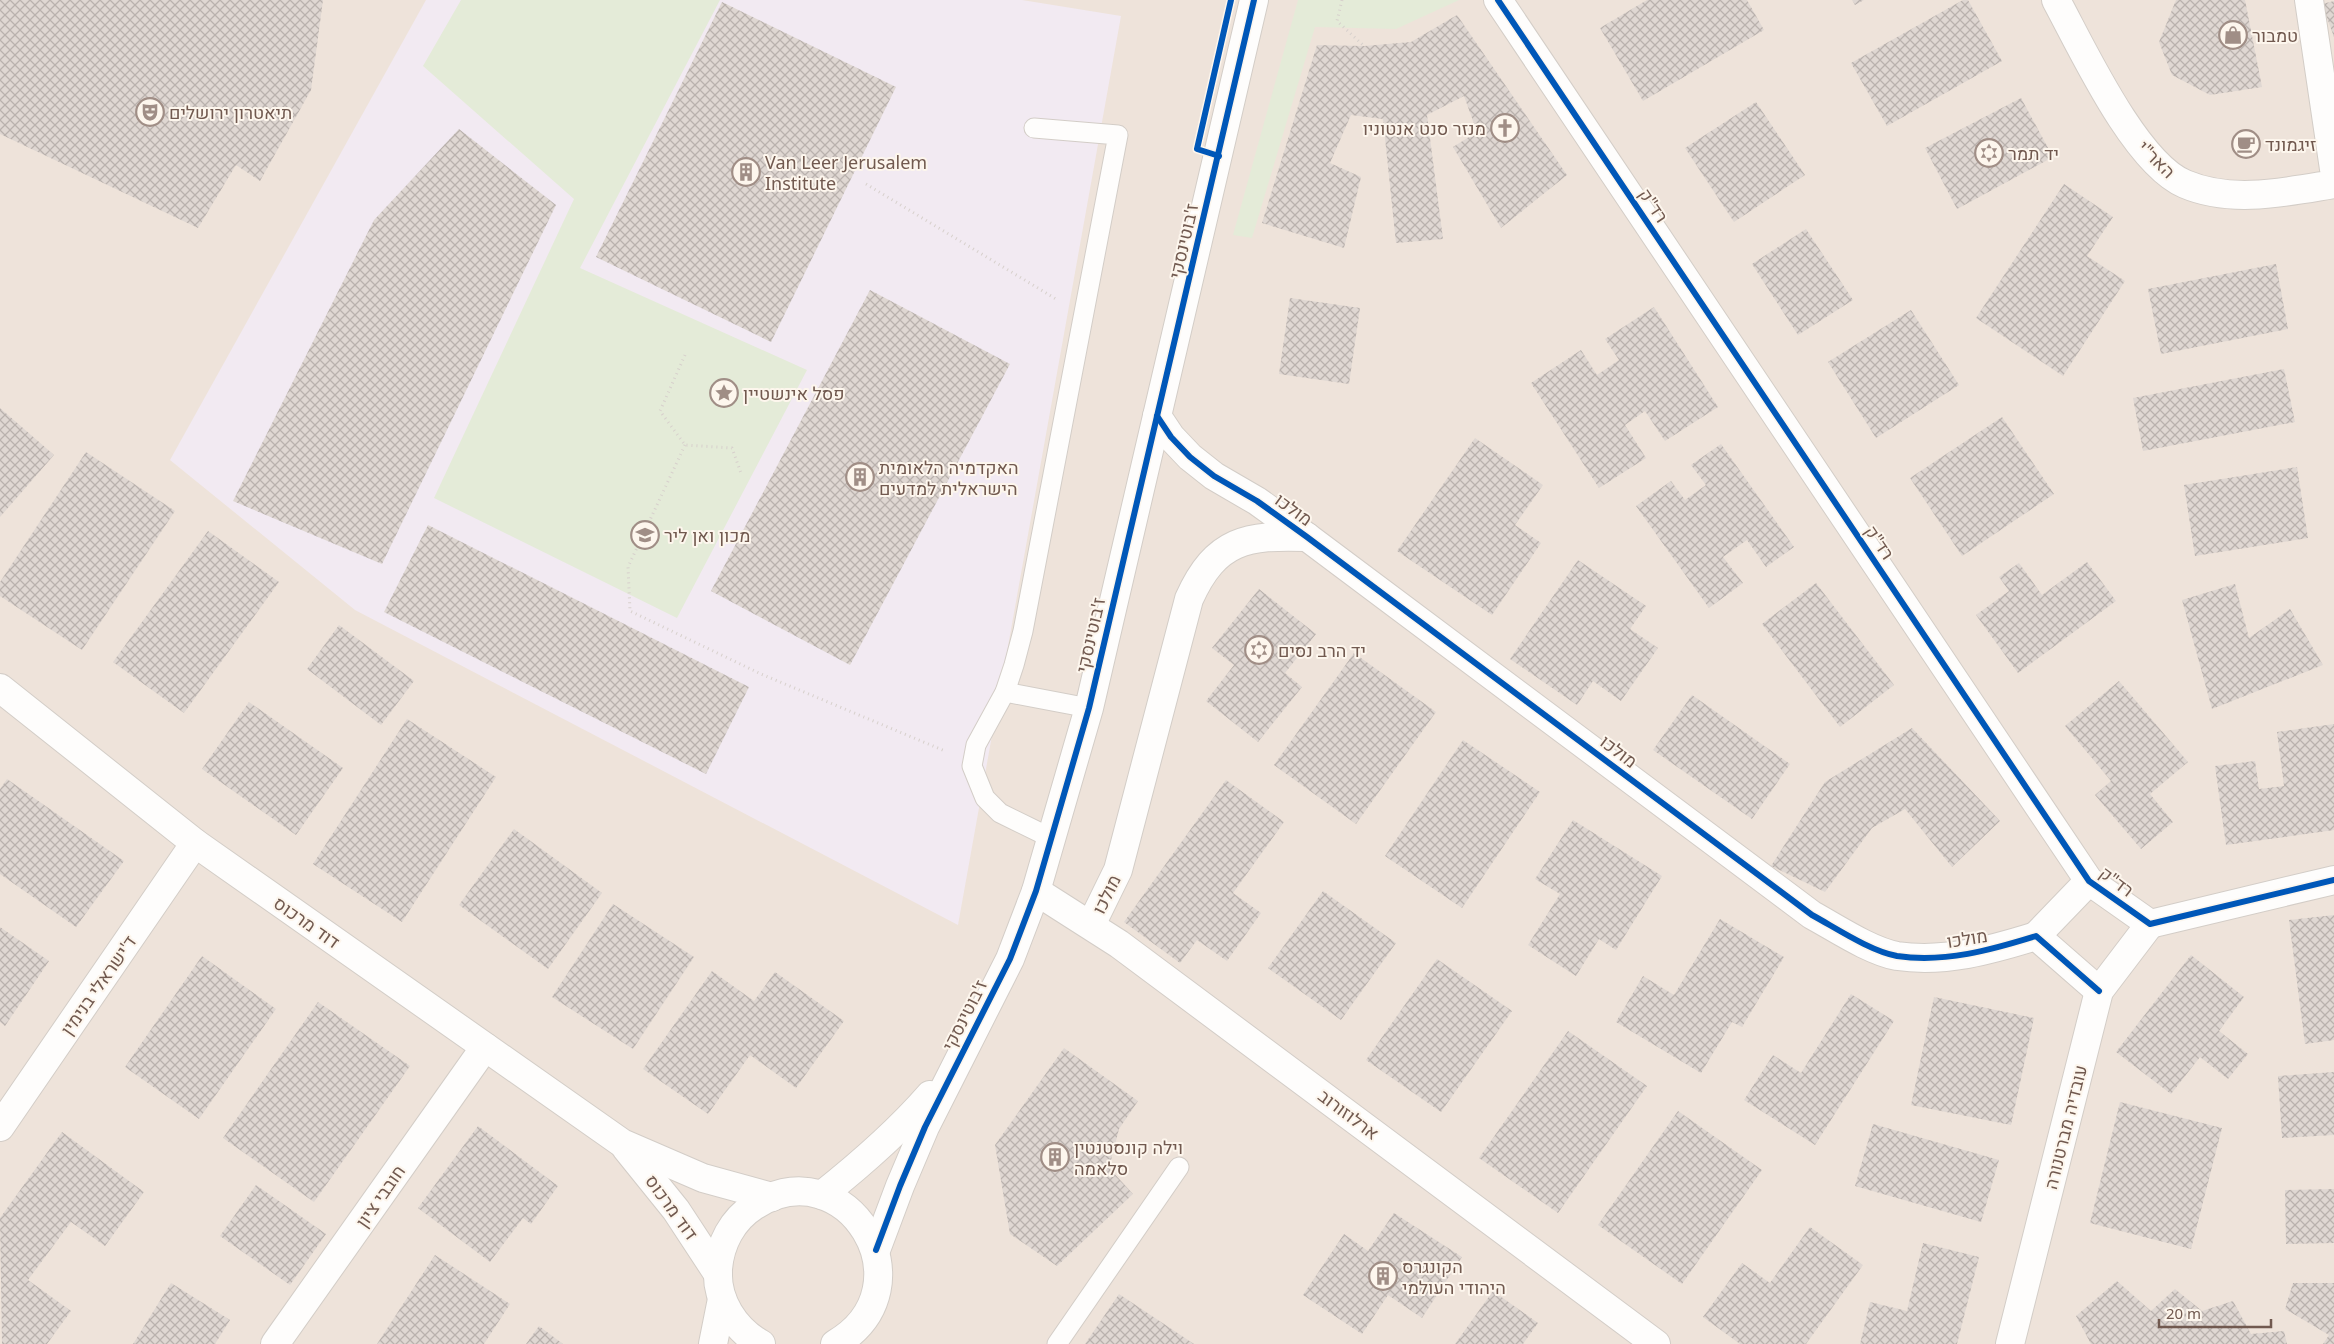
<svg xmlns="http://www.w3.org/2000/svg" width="2334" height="1344" font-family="'Noto Sans',Heebo,sans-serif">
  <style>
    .residential { fill: #eee3da }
    .education { fill: #f2eaf2 }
    .park { fill: #e4ebd8 }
    .building { fill: url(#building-cross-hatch) }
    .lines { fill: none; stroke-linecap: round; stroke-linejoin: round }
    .service-casing { stroke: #d3cdc7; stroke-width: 21 }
    .minor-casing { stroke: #d3cdc7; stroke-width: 30 }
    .tertiary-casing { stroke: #d3cdc7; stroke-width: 30 }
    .path { stroke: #d7d0cc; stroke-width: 3; stroke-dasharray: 1 4; stroke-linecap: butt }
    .service { stroke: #fefdfc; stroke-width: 19 }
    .minor { stroke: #fefdfc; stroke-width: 28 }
    .tertiary { stroke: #fefdfc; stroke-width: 28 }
    .cycleway-casing { stroke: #fdf6ed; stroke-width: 9 }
    .cycleway { stroke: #0057b8; stroke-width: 6 }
    .labels { text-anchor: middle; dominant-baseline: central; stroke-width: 4; stroke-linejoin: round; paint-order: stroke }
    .poi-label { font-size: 18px; fill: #71594f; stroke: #fdf6ed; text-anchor: start }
    .street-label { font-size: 18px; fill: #71594f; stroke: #fdf6ed }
  </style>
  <defs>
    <pattern id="building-cross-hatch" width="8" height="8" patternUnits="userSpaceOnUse" patternTransform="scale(1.25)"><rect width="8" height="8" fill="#dfd7d2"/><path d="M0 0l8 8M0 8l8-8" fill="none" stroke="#b9b1ad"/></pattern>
  </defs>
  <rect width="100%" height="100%" fill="#f6f1ec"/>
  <rect class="residential" x="0" y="0" width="2334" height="1344"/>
  <path class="education" d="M426,0H1022L1121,16L958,925L355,610L170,460Z"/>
  <g class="park">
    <path d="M461,0H720L580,268L807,370L677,618L434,498L574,199L423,66Z"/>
    <path d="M1298,0H1459L1396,29L1315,27L1252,238L1233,235Z"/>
  </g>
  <g class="building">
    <path d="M0,0H323L311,90L260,181L236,165L198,228L0,134Z"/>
    <path d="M1647,0H1747L1764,30L1643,101L1600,28Z"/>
    <path d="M1852,0H1864L1855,5Z"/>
    <path d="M1963,0H1968L2002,61L1887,126L1851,63Z"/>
    <path d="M2176,0H2245L2262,87L2210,95L2172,75L2159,42Z"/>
    <path d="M2334,1V37L2322,4Z"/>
    <path d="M722,2L896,87L771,342L596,257Z"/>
    <path d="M1457,15L1567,175L1501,228L1453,147L1477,132L1464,96L1427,115L1443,239L1396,243L1383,119L1351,115L1330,163L1361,177L1344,248L1262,223L1317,45L1364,46L1411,42Z"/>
    <path d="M2021,98L2053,157L1957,209L1925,148Z"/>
    <path d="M1756,102L1805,175L1734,222L1685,148Z"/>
    <path d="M459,129L556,205L382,564L233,501L374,220Z"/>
    <path d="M2064,184L2113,217L2087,256L2125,281L2063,376L1976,318Z"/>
    <path d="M1806,229L1853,300L1798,335L1752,264Z"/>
    <path d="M2276,264L2288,329L2161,354L2148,289Z"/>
    <path d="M870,290L1010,364L850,665L711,591Z"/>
    <path d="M1290,298L1360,308L1349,384L1279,374Z"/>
    <path d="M1654,307L1718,407L1665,441L1645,411L1625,425L1646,458L1599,488L1531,383L1581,350L1597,375L1619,360L1605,339Z"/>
    <path d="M1911,310L1959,385L1876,438L1828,362Z"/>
    <path d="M2284,369L2295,422L2143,451L2133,398Z"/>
    <path d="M0,408L54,455L0,517Z"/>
    <path d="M2002,417L2054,494L1962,556L1910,478Z"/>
    <path d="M1475,438L1543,485L1515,525L1541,543L1492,615L1397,551Z"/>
    <path d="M1721,444L1794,547L1766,567L1747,540L1723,557L1743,583L1709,608L1636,506L1671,481L1685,500L1706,485L1691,465Z"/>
    <path d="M86,452L175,511L82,650L0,596V582Z"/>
    <path d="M2297,467L2308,538L2195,556L2184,485Z"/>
    <path d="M428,525L749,687L706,774L384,612Z"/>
    <path d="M208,531L279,582L184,713L113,662Z"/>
    <path d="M1578,560L1646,606L1630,629L1658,648L1621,701L1593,681L1577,705L1510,659Z"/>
    <path d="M2087,562L2116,601L2018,673L1976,615L2009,591L1999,577L2019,563L2042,595Z"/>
    <path d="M1816,583L1894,685L1840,727L1762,624Z"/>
    <path d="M2235,584L2249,638L2290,609L2323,665L2212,709L2182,600Z"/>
    <path d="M1259,589L1316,634L1285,673L1302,687L1258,742L1206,701L1234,665L1212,648Z"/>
    <path d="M339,625L414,681L381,725L307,669Z"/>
    <path d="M1354,653L1436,712L1356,824L1274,765Z"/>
    <path d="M2119,681L2188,762L2150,794L2173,822L2141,849L2095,795L2111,781L2065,726Z"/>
    <path d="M1692,695L1790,764L1752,819L1653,750Z"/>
    <path d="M249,702L343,768L296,835L202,769Z"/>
    <path d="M407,719L496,777L402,922L313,864Z"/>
    <path d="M2334,724V830L2226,845L2215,766L2255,761L2259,789L2284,786L2277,732Z"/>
    <path d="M1912,728L2000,821L1952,867L1905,809L1872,828L1825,892L1771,866L1825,782Z"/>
    <path d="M1463,740L1540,792L1462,908L1385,856Z"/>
    <path d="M7,779L124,861L76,927L0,874V789Z"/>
    <path d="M1226,780L1284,822L1233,893L1261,913L1227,961L1197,940L1180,963L1124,922Z"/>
    <path d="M1573,820L1662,876L1616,950L1599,939L1576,976L1528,945L1560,894L1535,879Z"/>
    <path d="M514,829L602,893L548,969L459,905Z"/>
    <path d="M1323,891L1396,943L1341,1020L1268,968Z"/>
    <path d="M613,904L694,957L633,1049L552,997Z"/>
    <path d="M2334,915V1040L2305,1044L2289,920Z"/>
    <path d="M1720,919L1784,957L1742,1027L1732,1022L1701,1073L1616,1022L1643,976L1674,995Z"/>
    <path d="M0,927L49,961L5,1026L0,1022Z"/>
    <path d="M2191,955L2244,997L2219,1031L2248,1054L2228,1079L2200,1057L2171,1094L2116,1052Z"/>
    <path d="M202,956L276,1009L199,1119L125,1067Z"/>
    <path d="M1437,959L1512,1011L1441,1112L1366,1060Z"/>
    <path d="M712,971L754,1001L775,972L844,1021L796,1088L750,1055L708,1114L643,1069Z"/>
    <path d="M1851,994L1894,1021L1815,1145L1744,1100L1773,1055L1801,1073Z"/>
    <path d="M1934,997L2034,1018L2011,1125L1911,1105Z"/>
    <path d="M318,1002L410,1066L314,1202L223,1138Z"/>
    <path d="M1568,1031L1647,1086L1558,1213L1479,1158Z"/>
    <path d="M1064,1048L1138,1101L1119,1129L1109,1168L1133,1194L1057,1266L1010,1234L995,1145Z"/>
    <path d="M2334,1072V1135L2282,1138L2278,1076Z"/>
    <path d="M2120,1102L2222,1128L2191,1249L2090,1223Z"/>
    <path d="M1678,1111L1762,1170L1682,1284L1598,1225Z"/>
    <path d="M1873,1124L1999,1160L1981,1222L1855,1186Z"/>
    <path d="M478,1126L558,1186L531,1224L523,1218L490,1262L418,1208Z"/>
    <path d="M62,1132L144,1192L105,1246L71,1222L28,1280L71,1311L47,1344H2L0,1218Z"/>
    <path d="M256,1185L326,1234L290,1285L220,1236Z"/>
    <path d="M2334,1189V1243L2286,1244L2285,1190Z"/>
    <path d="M1394,1213L1462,1257L1422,1318L1388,1295L1362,1334L1303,1295L1344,1234L1368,1251Z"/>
    <path d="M1810,1227L1863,1265L1806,1344H1740L1703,1317L1742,1263L1770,1283Z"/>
    <path d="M1923,1243L1979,1257L1957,1344H1860L1870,1302L1907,1311Z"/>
    <path d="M435,1255L510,1304L484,1344H377Z"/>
    <path d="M2117,1281L2151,1311L2175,1289L2202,1311L2233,1301L2251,1334L2284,1331L2287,1344H2091L2076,1316Z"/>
    <path d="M171,1283L230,1320L215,1344H133Z"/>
    <path d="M2293,1283H2334V1344H2323L2329,1335L2285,1309Z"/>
    <path d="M1493,1291L1538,1323L1523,1344H1455Z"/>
    <path d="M1119,1294L1194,1344H1085Z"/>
    <path d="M539,1326L563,1344H526Z"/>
  </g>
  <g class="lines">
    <defs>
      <g id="service">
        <path d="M1034,128L1118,135L1023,631L1014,665L1005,692L976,745L972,766L985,798L1000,813L1051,838"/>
        <path d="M1005,692L1089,708"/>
        <path d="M1057,1344L1179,1167"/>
      </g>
      <g id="minor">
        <path d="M1498,0L2089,881L2150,924L2334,880"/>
        <path d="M1157,416L1171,437L1190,457L1214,476L1257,501L1307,537L1812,915C1836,928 1870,951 1897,956C1945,963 1991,950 2036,936L2099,991"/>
        <path d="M1036,891L1119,944L1656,1344"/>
        <path d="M1091,925L1118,870L1189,599C1216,539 1247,535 1307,537"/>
        <path d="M2036,936L2089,881"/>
        <path d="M0,1127L195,843"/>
        <path d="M275,1344L485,1047"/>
        <path d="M2010,1344L2099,991L2150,924"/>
      </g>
      <g id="tertiary">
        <path d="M2056,0C2082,48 2135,163 2185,184C2232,204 2285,192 2334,184"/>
        <path d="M2309,0L2334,169"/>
        <path d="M0,688L195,843L622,1143L703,1178L772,1197"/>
        <path d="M626,1148L676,1210L718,1274"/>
        <path d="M822,1195C861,1164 897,1133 930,1095"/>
        <path d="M876,1250L900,1186L925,1127L1010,959L1036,891L1089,708L1254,0"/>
        <path d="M713,1344L722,1299"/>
        <path d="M761,1344C735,1329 716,1301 718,1269C720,1244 732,1220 754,1206C846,1146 933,1287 835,1344"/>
      </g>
    </defs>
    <use href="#service" class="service-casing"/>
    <use href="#minor" class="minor-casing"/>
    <use href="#tertiary" class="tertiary-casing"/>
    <g class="path">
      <path d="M1342,0L1337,21L1364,46"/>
      <path d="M866,184L1056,299"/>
      <path d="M685,355L660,411L685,445L732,448L741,473"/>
      <path d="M685,445L628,567L630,611L761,674L945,751"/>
    </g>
    <use href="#service" class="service"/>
    <use href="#minor" class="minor"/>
    <use href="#tertiary" class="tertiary"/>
    <defs>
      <g id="cycleway">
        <path d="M1498,0L2089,881L2150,924L2334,880"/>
        <path d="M1219,156L1197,149L1231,0"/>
        <path d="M1157,416L1171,437L1190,457L1214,476L1257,501L1307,537L1812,915C1836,928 1870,951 1897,956C1945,963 1991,950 2036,936L2099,991"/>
        <path d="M876,1250L900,1186L925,1127L1010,959L1036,891L1089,708L1254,0"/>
      </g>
    </defs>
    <use href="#cycleway" class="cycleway-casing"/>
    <use href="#cycleway" class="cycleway"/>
  </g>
  <defs>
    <symbol id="shop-ring" viewBox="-11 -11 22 22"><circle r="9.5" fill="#fdf6ed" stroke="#a08e86" stroke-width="1.5"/><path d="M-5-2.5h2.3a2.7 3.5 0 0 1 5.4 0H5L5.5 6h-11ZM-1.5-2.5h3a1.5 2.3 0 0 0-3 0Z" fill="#a08e86"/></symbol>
    <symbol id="theatre-ring" viewBox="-11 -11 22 22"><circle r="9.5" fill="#fdf6ed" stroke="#a08e86" stroke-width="1.5"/><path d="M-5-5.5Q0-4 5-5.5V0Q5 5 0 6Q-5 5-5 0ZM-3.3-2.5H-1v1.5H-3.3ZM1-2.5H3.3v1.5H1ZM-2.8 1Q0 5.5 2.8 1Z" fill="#a08e86"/></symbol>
    <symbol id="church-ring" viewBox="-11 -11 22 22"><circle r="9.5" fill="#fdf6ed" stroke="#a08e86" stroke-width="1.5"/><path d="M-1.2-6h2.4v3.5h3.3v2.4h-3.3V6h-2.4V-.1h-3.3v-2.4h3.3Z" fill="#a08e86"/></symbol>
    <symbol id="cafe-ring" viewBox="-11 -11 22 22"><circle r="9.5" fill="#fdf6ed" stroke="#a08e86" stroke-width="1.5"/><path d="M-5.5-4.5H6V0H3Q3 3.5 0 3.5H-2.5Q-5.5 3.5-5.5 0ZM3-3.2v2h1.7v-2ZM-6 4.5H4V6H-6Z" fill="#a08e86"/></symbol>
    <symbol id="synagogue-ring" viewBox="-11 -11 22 22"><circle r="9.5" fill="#fdf6ed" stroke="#a08e86" stroke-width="1.5"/><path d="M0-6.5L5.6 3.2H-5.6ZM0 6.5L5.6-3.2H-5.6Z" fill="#a08e86"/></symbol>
    <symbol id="building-ring" viewBox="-11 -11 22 22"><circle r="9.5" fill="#fdf6ed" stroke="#a08e86" stroke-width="1.5"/><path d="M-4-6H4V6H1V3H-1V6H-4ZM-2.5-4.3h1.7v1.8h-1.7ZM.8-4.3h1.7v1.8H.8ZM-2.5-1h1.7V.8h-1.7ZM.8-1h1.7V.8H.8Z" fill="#a08e86"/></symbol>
    <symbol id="sight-ring" viewBox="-11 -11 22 22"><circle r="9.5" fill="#fdf6ed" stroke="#a08e86" stroke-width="1.5"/><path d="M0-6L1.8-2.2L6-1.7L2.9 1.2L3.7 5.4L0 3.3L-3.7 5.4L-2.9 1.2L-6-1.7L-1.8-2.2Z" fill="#a08e86"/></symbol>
    <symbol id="university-ring" viewBox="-11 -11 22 22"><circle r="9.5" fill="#fdf6ed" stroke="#a08e86" stroke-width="1.5"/><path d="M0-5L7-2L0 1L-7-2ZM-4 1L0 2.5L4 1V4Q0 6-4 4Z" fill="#a08e86"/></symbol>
  </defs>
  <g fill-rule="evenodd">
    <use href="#shop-ring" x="2217" y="19" width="32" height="32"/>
    <use href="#theatre-ring" x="134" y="96" width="32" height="32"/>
    <use href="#church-ring" x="1489" y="112" width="32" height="32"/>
    <use href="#cafe-ring" x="2230" y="128" width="32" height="32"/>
    <use href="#synagogue-ring" x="1973" y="137" width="32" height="32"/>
    <use href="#building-ring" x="730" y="156" width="32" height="32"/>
    <use href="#sight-ring" x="708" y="377" width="32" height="32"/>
    <use href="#building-ring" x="844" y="461" width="32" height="32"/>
    <use href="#university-ring" x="629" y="519" width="32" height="32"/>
    <use href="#synagogue-ring" x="1243" y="634" width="32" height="32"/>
    <use href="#building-ring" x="1039" y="1141" width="32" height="32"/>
    <use href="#building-ring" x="1367" y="1260" width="32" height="32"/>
  </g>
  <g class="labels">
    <g class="poi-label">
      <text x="2252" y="35">טמבור</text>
      <text x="169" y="112">תיאטרון ירושלים</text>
      <text x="1486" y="128" text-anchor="end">מנזר סנט אנטוניו</text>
      <text x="2265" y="144">זיגמונד</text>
      <text x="2008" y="153">יד תמר</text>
      <text x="765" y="162">Van Leer Jerusalem<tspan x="765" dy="21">Institute</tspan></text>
      <text x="743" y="393">פסל אינשטיין</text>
      <text x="879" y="467">האקדמיה הלאומית<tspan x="879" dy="21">הישראלית למדעים</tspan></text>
      <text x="664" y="535">מכון ואן ליר</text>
      <text x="1278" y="650">יד הרב נסים</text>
      <text x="1074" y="1147">וילה קונסטנטין<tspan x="1074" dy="21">סלאמה</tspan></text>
      <text x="1402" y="1266">הקונגרס<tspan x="1402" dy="21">היהודי העולמי</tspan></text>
    </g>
    <g class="street-label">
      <text transform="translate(2157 159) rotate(45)">האר"י</text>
      <text transform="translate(1654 205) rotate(56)">רד"ק</text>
      <text transform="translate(1183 241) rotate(-77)">ז'בוטינסקי</text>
      <text transform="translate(1294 509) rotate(36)">מולכו</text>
      <text transform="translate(1880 542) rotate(56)">רד"ק</text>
      <text transform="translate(1090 635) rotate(-77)">ז'בוטינסקי</text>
      <text transform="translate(1619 751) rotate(37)">מולכו</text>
      <text transform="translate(2117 881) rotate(37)">רד"ק</text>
      <text transform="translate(1106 894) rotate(-64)">מולכו</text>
      <text transform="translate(307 922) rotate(35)">דוד מרכוס</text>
      <text transform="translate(1967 938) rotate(-9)">מולכו</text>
      <text transform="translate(98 985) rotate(-55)">ד'ישראלי בנימין</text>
      <text transform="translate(964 1015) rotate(-63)">ז'בוטינסקי</text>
      <text transform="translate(1349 1114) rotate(37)">ארלוזורוב</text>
      <text transform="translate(2065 1127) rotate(-76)">עובדיה מברטנורה</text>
      <text transform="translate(380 1196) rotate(-55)">חובבי ציון</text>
      <text transform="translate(672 1207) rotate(54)">דוד מרכוס</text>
    </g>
  </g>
  <path d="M2159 1319v8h112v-8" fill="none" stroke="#71594f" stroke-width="2.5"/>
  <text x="2166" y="1319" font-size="15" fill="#71594f" stroke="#fdf6ed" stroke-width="4" paint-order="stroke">20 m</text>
</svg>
